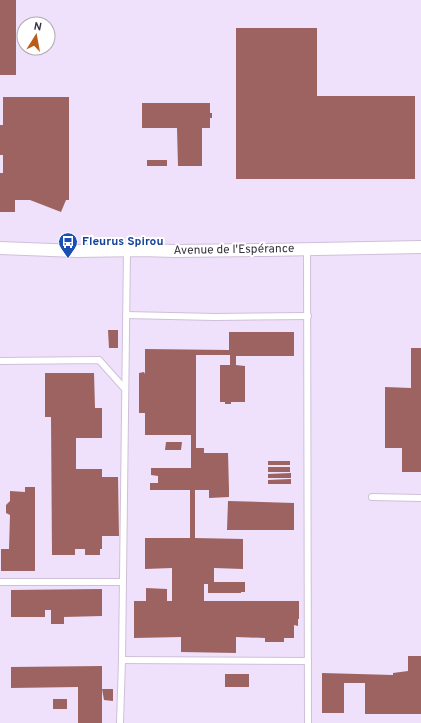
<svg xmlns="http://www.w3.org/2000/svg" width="421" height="723" font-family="Overpass,sans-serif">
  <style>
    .built { fill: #efe0fb; fill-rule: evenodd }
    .building { fill: #9d6361 }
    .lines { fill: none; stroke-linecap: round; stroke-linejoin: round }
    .lane-casing { stroke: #cfc0da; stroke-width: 8 }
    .street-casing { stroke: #cfc0da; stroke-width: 14 }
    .lane { stroke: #fff; stroke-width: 6 }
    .street { stroke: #fff; stroke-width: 12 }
    .labels { text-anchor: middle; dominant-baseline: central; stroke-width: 4; stroke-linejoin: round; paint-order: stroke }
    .transit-label { font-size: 12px; font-weight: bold; fill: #164399; stroke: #fff; text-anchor: start }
    .street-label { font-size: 12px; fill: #38323c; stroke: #fff }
  </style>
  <rect width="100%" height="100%" fill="#f6edfd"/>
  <path class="built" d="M0,0H421V723H0ZM24,24H48V48H24Z"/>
  <g class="building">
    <rect x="0" y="0" width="16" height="75"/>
    <path d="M236,28H317V96H415V179H236Z"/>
    <path d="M3,97H69V200H66L61,212L30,200H15V212H0V173H3V155H0V125H3Z"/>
    <path d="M142,103H210V113H212V118H210V128H202V166H178L177,128H142Z"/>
    <rect x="147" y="160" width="20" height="6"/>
    <path d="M108,330H118V348H109Z"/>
    <path d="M229,332H294V356H236V365L245,366V402H231V404H225V402H220V365H230V355H196V448H204V453H228L229,490V497L209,498V490H195V538L243,539V569L214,568V582H245V592H241V593H208V584H204V601H299V619H298V626L294,625V638H284V642H265V638L236,637V653L181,652V637L134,638V601H146V588L167,589V601H172V568L145,569V538H190V490H150V483H158V476L151,475V468H191V435H145V413H139V373L144,372L145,374V349L229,350Z"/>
    <path d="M411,348H421V472H402V448H385V387L411,388Z"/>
    <path d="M45,373H94L95,408H102V438H76V469H102V477H118L119,536H102V549H100V555H85V549H75V555H52L51,417H45Z"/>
    <path d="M166,442H182L181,450H165Z"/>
    <rect x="268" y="461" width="22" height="4"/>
    <rect x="268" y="467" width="22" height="5"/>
    <path d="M291,473V478H268V474Z"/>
    <path d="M291,479V484H268V480Z"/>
    <path d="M25,487H35V571H1V549H9L10,515L6,513V505L10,501V491L25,492Z"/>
    <path d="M228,501L294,503V530H227Z"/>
    <path d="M102,589V616L64,617V624H51V610H45V617H11V590Z"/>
    <path d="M408,656H421V714H365V683H344V713H322V673L393,675V673L408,671Z"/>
    <path d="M102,666V689H113V701L104,700L102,689V723H78V687L11,688V667Z"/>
    <rect x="225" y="674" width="24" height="13"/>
    <rect x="53" y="699" width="14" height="10"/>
  </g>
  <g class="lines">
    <defs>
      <g id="lane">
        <path d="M307,249L308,723"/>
        <path d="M126,315L215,317L308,316"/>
        <path d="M0,361L99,360L125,389"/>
        <path d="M372,497L421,498"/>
        <path d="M0,582H123"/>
        <path d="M122,660L308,661"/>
        <path d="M120,723L122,660L127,250"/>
      </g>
      <path id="street" d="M0,248L77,251L141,250L175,251L265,250L421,247"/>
    </defs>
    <use href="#lane" class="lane-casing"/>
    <use href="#street" class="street-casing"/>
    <use href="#lane" class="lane"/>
    <use href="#street" class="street"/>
  </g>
  <defs>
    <symbol id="bus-pin" viewBox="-11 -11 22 30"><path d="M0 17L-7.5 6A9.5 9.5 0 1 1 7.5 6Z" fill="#1a4fb4" stroke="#fff"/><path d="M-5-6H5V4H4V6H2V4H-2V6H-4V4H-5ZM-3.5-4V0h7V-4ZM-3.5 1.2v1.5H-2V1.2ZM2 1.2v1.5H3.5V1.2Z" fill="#fff"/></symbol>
  </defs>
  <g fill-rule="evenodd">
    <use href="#bus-pin" x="57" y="231" width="22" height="30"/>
  </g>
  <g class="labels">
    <g class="transit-label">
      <text x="82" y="242">Fleurus Spirou</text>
    </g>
    <g class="street-label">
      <text transform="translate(234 250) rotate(-1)">Avenue de l'Espérance</text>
    </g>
  </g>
  <g transform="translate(36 36) rotate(11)"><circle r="19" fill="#ffffff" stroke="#afadb1"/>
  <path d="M0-3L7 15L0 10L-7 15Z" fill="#bc5c18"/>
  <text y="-6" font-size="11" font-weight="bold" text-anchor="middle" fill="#38323c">N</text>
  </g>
</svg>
